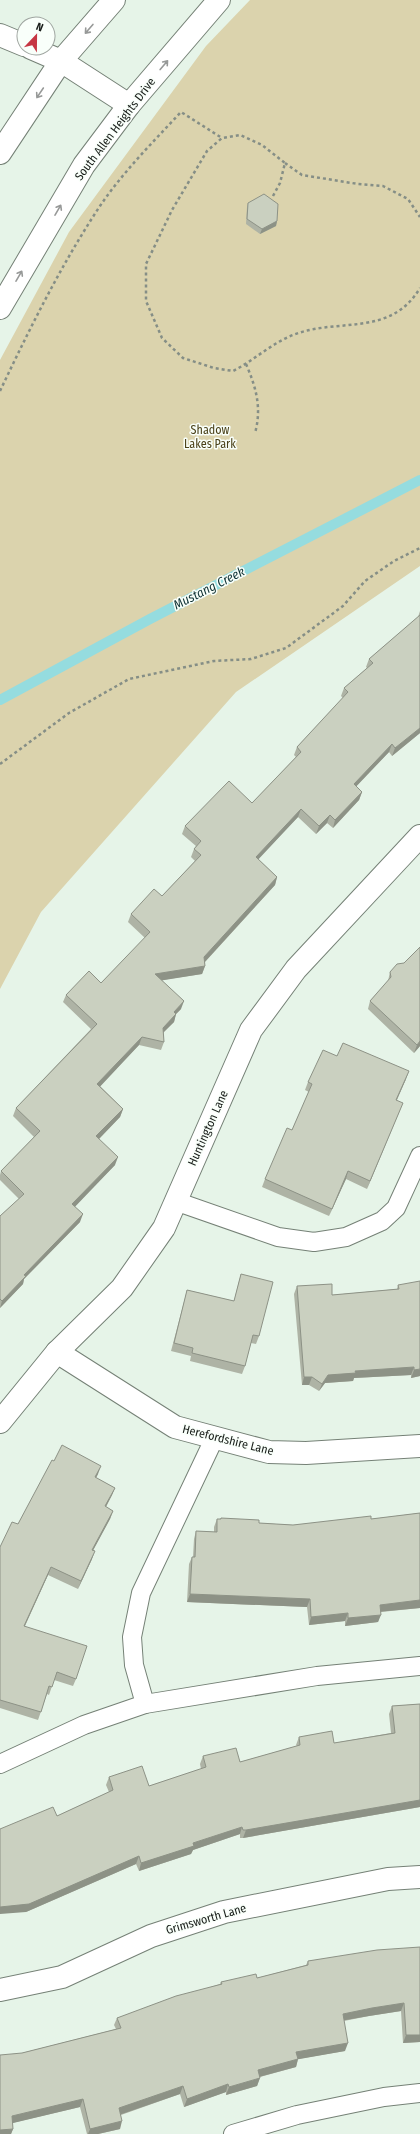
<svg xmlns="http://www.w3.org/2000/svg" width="420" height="2134" font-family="'Fira Sans Condensed',sans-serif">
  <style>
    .green { fill: #dbd3ad }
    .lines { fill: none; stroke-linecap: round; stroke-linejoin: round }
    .stream { stroke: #95dcdf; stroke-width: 10 }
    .service-casing { stroke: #758176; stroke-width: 20 }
    .minor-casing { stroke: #758176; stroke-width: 24 }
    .tertiary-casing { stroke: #758176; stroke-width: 24 }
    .secondary-casing { stroke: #758176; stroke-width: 24 }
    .path { stroke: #858e86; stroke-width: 2.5; stroke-dasharray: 3 3; stroke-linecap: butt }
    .service { stroke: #fff; stroke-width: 18 }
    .minor { stroke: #fff; stroke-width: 22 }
    .tertiary { stroke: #fff; stroke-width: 22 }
    .secondary { stroke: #fff; stroke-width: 22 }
    .wall { fill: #aeb3a5 }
    .shaded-wall { fill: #8d9286 }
    .building { fill: #cad0c0; stroke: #8d9286 }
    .oneway { stroke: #979998 }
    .labels { text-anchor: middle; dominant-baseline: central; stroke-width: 3; stroke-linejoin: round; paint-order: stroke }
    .street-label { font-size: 12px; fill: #181d19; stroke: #f9fffa }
    .park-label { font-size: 12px; fill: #4a4118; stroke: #f9fffa }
    .water-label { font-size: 13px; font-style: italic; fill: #113436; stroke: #f9fffa }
  </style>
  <rect width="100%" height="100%" fill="#e6f4e8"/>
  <path class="green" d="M250,0H420V566L236,692L41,912L0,989V360L69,232L206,46Z"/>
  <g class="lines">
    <path class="stream" d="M0,700L150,619L420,480"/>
    <defs>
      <g id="service">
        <path d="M175,1201L278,1237L314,1242L346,1237L382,1221L396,1208L420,1156"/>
        <path d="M215,1437L141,1593L132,1637L134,1665L145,1704L317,1676L420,1666"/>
        <path d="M0,1764L84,1725L145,1704"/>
        <path d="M233,2134L297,2115L384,2097L420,2093"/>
      </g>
      <g id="minor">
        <path d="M57,1352L175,1427L269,1452L306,1453L420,1446"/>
        <path d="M0,1422L57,1352L122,1288L164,1228L251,1030L296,969L420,836"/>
        <path d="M0,1990L62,1977L151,1936L224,1912L388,1879L420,1877"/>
      </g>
      <g id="tertiary">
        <path d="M0,35L24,45"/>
        <path d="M31,48L61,61L129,105"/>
      </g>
      <g id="secondary">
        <path d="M0,153L61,61L114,0"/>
        <path d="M0,308L84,165L129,105L219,0"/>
      </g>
    </defs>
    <use href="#service" class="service-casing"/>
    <use href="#minor" class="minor-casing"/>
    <use href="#tertiary" class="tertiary-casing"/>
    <use href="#secondary" class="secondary-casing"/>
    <g class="path">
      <path d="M285,163L302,175L358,184L383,186L408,199L420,217"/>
      <path d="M273,196L280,183L285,163L262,145L240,135L222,138L207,151L172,210L146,264V301L162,338L183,358L214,368L233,371C253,361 272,343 293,335C338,317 390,338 420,288"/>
      <path d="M246,364C256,387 262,408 255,433"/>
      <path d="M0,391C30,328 61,265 100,206C123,172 153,142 181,112L222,138"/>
      <path d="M0,764L69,713L129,679L214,661L251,659L286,648L343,606L365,581L394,561L420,548"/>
    </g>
    <use href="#service" class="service"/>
    <use href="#minor" class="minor"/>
    <use href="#tertiary" class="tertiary"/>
    <use href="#secondary" class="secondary"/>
  </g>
  <g class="wall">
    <path d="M248,203L277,221L276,226L260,234L246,224L247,207Z"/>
    <path d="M420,611V733L392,756L389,752L356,786L362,792L359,800L333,828L327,823L316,834L298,817L258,859L277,877L275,885L205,962V966L202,974L162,980L181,1009L176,1014L174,1022L163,1032L164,1042L161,1050L139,1045L100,1086L123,1109L120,1117L99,1139L115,1165L75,1206L80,1222L24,1279L23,1284L0,1308V1216L19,1199L0,1180V1175L1,1171L34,1137L13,1116L16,1108L91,1029L63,1002L66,995L101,983L145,938L128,922L131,914L162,896L195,861L191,857L194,849L196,846L182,834L185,826L252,803L296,757L294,755L297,747L343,698L341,696L344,688L367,668L366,667L369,659L418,617Z"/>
    <path d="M420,947V1046L414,1053L368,1009L370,1001L388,981L390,972L404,963Z"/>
    <path d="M337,1056L406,1079L397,1100L400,1110L367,1189L346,1179L329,1216L262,1187L265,1179L292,1130L309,1092L305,1090L308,1082Z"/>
    <path d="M241,1274L259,1336L256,1344L251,1343L245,1366L242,1374L190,1361L191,1356L171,1351L185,1298L187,1290L234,1301L239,1281Z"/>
    <path d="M398,1285L420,1376L411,1378V1375L354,1378L353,1381L325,1383L319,1391L309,1385H302L294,1294L297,1286L332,1295L397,1289Z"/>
    <path d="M54,1461L98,1474L96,1478L115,1488L112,1495L106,1507L113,1511L110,1519L93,1550L92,1559L78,1589L48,1575L25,1626L76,1679L73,1686L54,1680L49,1695L47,1694L38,1720L0,1708V1547L18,1524Z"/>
    <path d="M420,1513V1608L381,1612L378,1622L345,1626V1621L309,1625L307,1607L187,1602L189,1564L192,1557H193L194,1539L196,1531L214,1532V1527L217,1519H220L221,1518L259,1523L293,1525L371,1519Z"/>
    <path d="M420,1704V1809V1807L243,1838H240V1834L193,1850L191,1854L139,1871L136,1864L26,1912L57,1816L109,1792L106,1785L109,1777L149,1786L201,1769L200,1764L203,1756L240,1762L297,1746L296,1745L299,1737L334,1743L391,1733L389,1714L392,1706Z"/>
    <path d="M420,1947V2042L403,2043L401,2011L369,2016L344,2021L345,2051L298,2059L296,2067L260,2077L257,2086L226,2095V2092L184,2107L180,2094L121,2115L120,2129L98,2134H87L80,2107L12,2123L13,2129L11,2134H0L22,2053L116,2029L114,2025L117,2018L220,1984L221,1982L257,1978L306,1965L308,1961Z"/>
  </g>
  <g class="shaded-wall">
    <path d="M277,221L276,226L260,234L262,229Z"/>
    <path d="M420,728V733L392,756L395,748Z"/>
    <path d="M392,744L389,752L351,792L354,784Z"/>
    <path d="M362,792L359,800L333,828L335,820Z"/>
    <path d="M301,809L298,817L253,865L256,857Z"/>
    <path d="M330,815L327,823L316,834L319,826Z"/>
    <path d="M277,877L275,885L202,965L204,957Z"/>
    <path d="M205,966L202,974L152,982L155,974Z"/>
    <path d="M184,1001L181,1009L176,1014L174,1022L160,1036L163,1028L174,1012Z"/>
    <path d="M142,1037L139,1045L95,1092L97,1084Z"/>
    <path d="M420,1041V1046L414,1053L417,1045Z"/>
    <path d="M409,1071L406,1079L393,1108L396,1100Z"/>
    <path d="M403,1103L400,1110L367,1189L370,1181Z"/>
    <path d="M123,1109L120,1117L94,1144L96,1136Z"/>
    <path d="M118,1157L115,1165L70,1212L72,1204Z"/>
    <path d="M348,1171L346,1179L329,1216L332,1209Z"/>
    <path d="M83,1214L80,1222L24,1279L23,1284L0,1308L2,1301L24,1275Z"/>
    <path d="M414,1367L411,1375L354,1378L353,1381L325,1383L319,1391L322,1384L328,1375L355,1371Z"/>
    <path d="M420,1369V1376L411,1378L414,1370Z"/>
    <path d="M304,1377H312L309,1385H302Z"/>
    <path d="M101,1466L98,1474L92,1485L95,1477Z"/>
    <path d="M115,1488L112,1495L102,1514L105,1506Z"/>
    <path d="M113,1511L110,1519L89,1558L92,1550Z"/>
    <path d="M95,1551L92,1559L78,1589L81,1581Z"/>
    <path d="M51,1567L48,1575L21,1634L24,1626Z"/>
    <path d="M190,1594L310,1599L307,1607L187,1602Z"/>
    <path d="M420,1600V1608L377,1612L380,1605Z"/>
    <path d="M348,1613L345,1621L309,1625L311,1617Z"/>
    <path d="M381,1615L378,1622L345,1626L348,1618Z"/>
    <path d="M420,1800V1807L243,1838L246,1830Z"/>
    <path d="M242,1827L240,1834L193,1850L191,1854L139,1871L141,1863L193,1843Z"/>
    <path d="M139,1856L136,1864L26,1912L0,1914V1907Z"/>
    <path d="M404,2003L401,2011L369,2016L340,2021L343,2014L372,2008Z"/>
    <path d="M406,2035H420V2042L403,2043Z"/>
    <path d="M348,2043L345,2051L294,2060L296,2052Z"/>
    <path d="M298,2059L296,2067L255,2078L258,2070Z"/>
    <path d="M260,2078L257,2086L226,2095L229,2087Z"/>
    <path d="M228,2084L226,2092L184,2107L187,2099Z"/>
    <path d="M183,2086L180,2094L116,2116L119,2108Z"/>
    <path d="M83,2099L80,2107L9,2124L12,2116Z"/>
    <path d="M122,2121L120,2129L98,2134H88L90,2129Z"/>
    <path d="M13,2129L11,2134H0V2130Z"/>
  </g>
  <g class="building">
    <path d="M264,194L278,204L277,221L262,229L247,219L248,203Z"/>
    <path d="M420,615V728L395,748L392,744L354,784L362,792L335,820L330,815L319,826L301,809L256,857L277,877L204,957L205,966L155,974L184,1001L174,1012L176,1014L163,1028L164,1042L142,1037L97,1084L123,1109L96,1136L118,1157L72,1204L83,1214L24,1275L26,1276L2,1301L0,1299V1216L24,1194L1,1171L40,1131L16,1108L97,1024L66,995L89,971L101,983L150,932L131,914L154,889L162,896L201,855L194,849L201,841L185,826L229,781L252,803L301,752L297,747L348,692L344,688L373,663L369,659Z"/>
    <path d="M420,947V1041L417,1045L370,1001L391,977L390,972L397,964L404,963Z"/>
    <path d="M343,1043L409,1071L396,1100L403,1103L370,1181L348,1171L332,1209L265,1179L287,1128L292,1130L312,1084L308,1082L323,1050L337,1056Z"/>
    <path d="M241,1274L273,1282L259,1336L253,1335L245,1366L192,1353L193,1348L174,1343L187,1290L234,1301Z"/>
    <path d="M420,1281V1369L414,1370V1367L355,1371L356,1373L328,1375L322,1384L312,1377H304L297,1286L332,1284V1295L399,1289L398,1285Z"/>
    <path d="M62,1445L101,1466L95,1477L115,1488L105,1506L113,1511L92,1550L95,1551L81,1581L51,1567L24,1626L87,1646L76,1679L57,1672L52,1687L49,1686L41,1712L0,1700V1547L12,1522L18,1524L52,1460L54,1461Z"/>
    <path d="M420,1513V1600L380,1605L381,1615L348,1618V1613L311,1617L310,1599L190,1594L192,1557H195L196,1531L217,1532V1519H221V1518L259,1520V1523L293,1525L371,1516V1519Z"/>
    <path d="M420,1704V1800L246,1830H243L242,1827L193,1843L194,1846L141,1863L139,1856L29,1904L0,1907V1829L53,1807L57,1816L113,1790L109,1777L142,1766L149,1786L206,1767L203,1756L236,1748L240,1762L300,1745L299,1737L332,1731L334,1743L395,1733L392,1706Z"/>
    <path d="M420,1947V2035H406L404,2003L372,2008L343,2014L348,2043L296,2052L298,2059L258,2070L260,2078L229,2087L228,2084L187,2099L183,2086L119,2108L122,2121L90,2129L83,2099L12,2116L13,2129L0,2130V2055L22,2053L121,2028L117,2018L176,1996L222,1984L221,1982L256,1974L257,1978L308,1965V1961L377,1950Z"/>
  </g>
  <defs><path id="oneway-shaft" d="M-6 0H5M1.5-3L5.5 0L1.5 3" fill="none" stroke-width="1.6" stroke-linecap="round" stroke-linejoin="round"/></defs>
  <g class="oneway">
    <use href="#oneway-shaft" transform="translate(89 29) rotate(131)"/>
    <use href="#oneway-shaft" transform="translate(164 65) rotate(-50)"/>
    <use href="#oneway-shaft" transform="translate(40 93) rotate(124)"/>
    <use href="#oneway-shaft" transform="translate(58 210) rotate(-60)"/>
    <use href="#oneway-shaft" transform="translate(19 276) rotate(-60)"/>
  </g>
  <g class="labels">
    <g class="street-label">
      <text transform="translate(115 129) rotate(-53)">South Allen Heights Drive</text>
      <text transform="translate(208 1128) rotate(-66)">Huntington Lane</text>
      <text transform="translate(228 1440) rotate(14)">Herefordshire Lane</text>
      <text transform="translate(206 1919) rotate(-16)">Grimsworth Lane</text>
    </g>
    <g class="park-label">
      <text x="210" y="430">Shadow<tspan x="210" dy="14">Lakes Park</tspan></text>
    </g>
    <g class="water-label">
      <text transform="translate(209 588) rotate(-27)">Mustang Creek</text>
    </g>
  </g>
  <g transform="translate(36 36) rotate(22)"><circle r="19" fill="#f9fffa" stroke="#9fa5a0"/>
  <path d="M0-3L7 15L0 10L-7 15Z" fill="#c63643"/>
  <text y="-6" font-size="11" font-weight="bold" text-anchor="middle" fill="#181d19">N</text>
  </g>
</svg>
